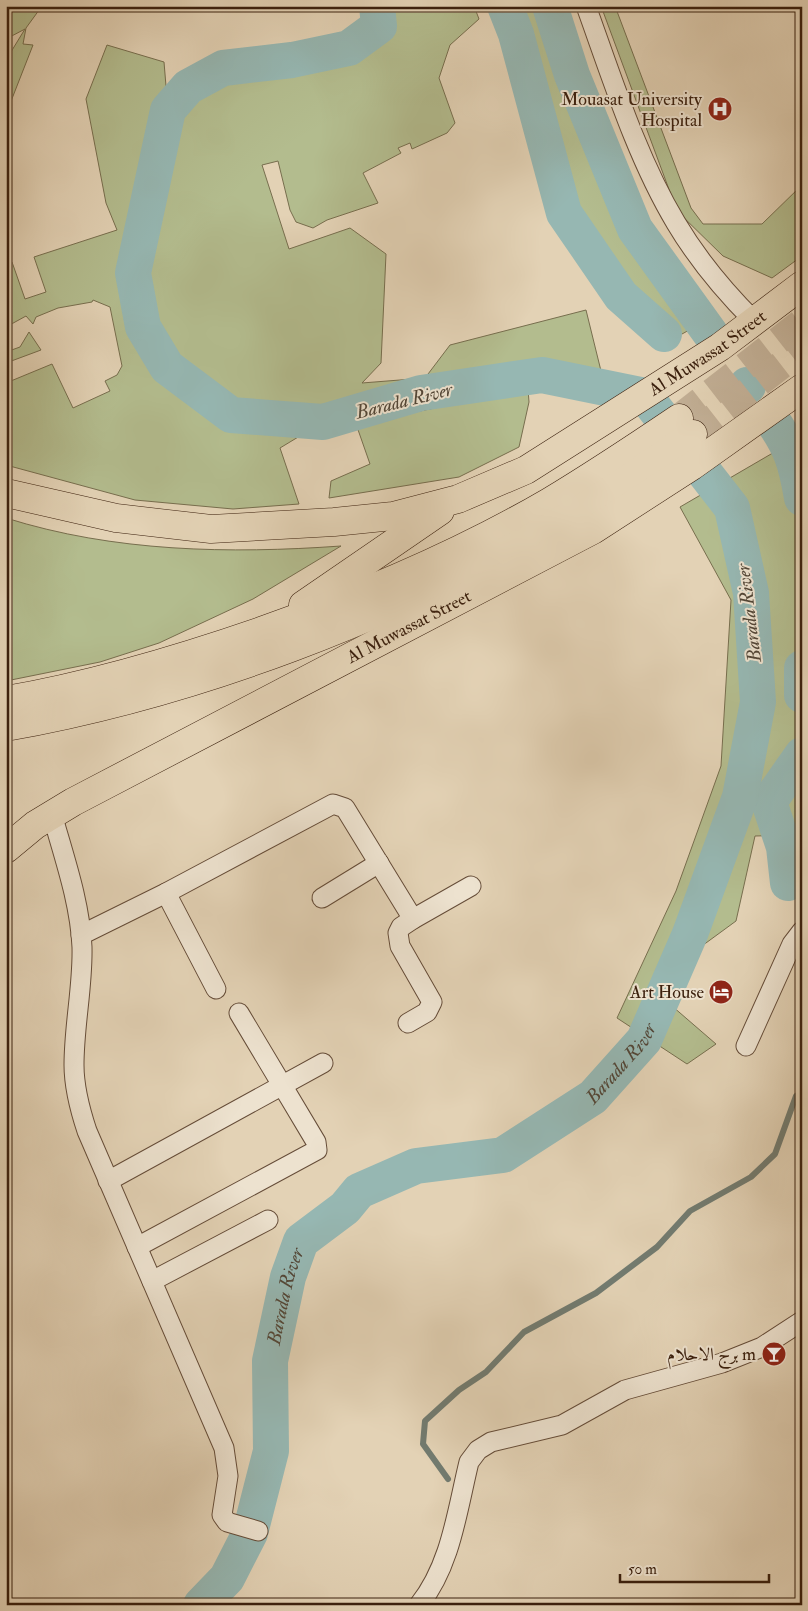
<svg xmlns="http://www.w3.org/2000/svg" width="808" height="1611" font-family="'IM FELL Double Pica',Amiri,serif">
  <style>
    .green { fill: #b3bc8e; stroke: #776e4e }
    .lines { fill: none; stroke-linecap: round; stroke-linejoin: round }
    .stream { stroke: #727b70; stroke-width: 6 }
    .river { stroke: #96b7b2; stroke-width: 36 }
    .primary-tunnel { stroke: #c1ae94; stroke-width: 28; stroke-dasharray: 28 14; stroke-linecap: butt }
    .street-casing { stroke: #654c38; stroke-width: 21 }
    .primary-casing { stroke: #3b200e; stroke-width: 29 }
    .street { stroke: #ede2cf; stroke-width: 19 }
    .primary { stroke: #e3d2b5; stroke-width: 28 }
    .labels { text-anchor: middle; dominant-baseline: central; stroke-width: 4; stroke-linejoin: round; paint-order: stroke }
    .poi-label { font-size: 18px; fill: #3b200e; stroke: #ede2cf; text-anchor: end }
    .street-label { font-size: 18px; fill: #3b200e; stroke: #ede2cf }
    .water-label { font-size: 19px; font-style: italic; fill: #524637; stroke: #ede2cf }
  </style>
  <rect width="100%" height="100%" fill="#e3d2b5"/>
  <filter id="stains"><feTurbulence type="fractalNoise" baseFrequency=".004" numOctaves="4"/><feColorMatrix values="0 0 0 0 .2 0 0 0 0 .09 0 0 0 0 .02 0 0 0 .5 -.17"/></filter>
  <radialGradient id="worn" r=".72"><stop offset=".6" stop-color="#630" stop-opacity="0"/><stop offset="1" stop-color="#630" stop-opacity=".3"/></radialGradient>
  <g class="green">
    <path d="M6,6H42L26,28L23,44L33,45L6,114V60L25,29L6,39Z"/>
    <path d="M389,6H474L479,19L450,45L439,78L455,123L447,133L412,149L410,143L398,148L401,153L363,173L378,203L327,220L313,228L296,222L290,210L278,161L262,165L289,249L350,228L386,254L381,363L362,383L425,378L450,345L586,310L602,375L545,366L416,387L377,398L342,403L323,422L280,448L299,504L233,509L135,500L6,465V383L52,364L73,408L110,391L105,381L117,375L122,366L110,307L93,300L92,302L58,308L36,317L33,324L26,316L6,327V261L12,262L25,299L46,292L34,257L117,230L106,203L86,99L107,45L164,62L168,110L172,112C189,94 201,80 227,74C275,62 357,76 384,24C387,18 390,13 389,6Z"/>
    <path d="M507,6H540L562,74L629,233L691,329L682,334L622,295L567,210L521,42Z"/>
    <path d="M601,6H615L691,208L703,224H762L802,185V256L772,278L723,256L677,211Z"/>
    <path d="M29,332L41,350L6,363V352L20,347Z"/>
    <path d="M528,389L529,402L519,447L459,477L329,498L331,481L370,464L356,424Z"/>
    <path d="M802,436V850L796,835L755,836L736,921L695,951L672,1006L716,1044L687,1064L617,1018L676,891L721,766L731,600L680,507Z"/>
    <path d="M6,518C114,552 229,554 341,546L253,599L159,643L100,662L6,681Z"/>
  </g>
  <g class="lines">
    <path class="stream" d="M448,1479L423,1444L425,1421L459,1390L486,1372L524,1332L596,1293L657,1247L690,1211L751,1177L775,1154L796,1096L802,1092"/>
    <g class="river">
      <path d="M505,6L516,34L564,213L621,296L664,334"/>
      <path d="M550,6L572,75L635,229L710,333"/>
      <path d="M747,385L748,386"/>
      <path d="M769,416C791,446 796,462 802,498"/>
      <path d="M802,668V695"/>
      <path d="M788,883L784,847L769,802L802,755"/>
      <path id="s1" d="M201,1605L227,1578L250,1533L271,1451L270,1361L288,1277L301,1241L345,1208L359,1191L416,1166L503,1155L593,1097L644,1040L690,934L740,797L758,702L751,593L732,508L645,396L542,375L421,393L323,422L231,415L167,367L143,327L133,273L168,110L188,87L223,68L292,60L349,48L379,26L377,6"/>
    </g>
    <g class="primary-tunnel">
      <path d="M679,418L802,322"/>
      <path d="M693,434L802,349"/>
    </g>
    <defs>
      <g id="street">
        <path d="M586,6C612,78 637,158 676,223C698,260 724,291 754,321"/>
        <path d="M52,814C64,857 80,902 82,947C83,986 74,1025 74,1065C74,1088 80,1110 87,1131L224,1448L228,1476L222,1515L227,1522L258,1531"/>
        <path d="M166,893L216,989"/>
        <path d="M322,898L379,863"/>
        <path d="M81,935L166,893L333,804L345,808L413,919"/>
        <path d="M408,1023L427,1012L432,1002L400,946L398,933L401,927L413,919L471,886"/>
        <path d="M746,1046L792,944L802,931"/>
        <path d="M108,1181L323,1063"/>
        <path d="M137,1247L317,1150L316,1142L239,1013"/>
        <path d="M152,1281L268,1220"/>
        <path d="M419,1605C451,1565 457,1511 469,1462L478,1450L491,1442L562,1425L625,1390L722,1363L762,1347L802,1321"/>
      </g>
      <g id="primary">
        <path id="s2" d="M6,493L116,518L211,529L334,522L393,516L458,499L526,470L720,347L802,285"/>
        <path d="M303,605L440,511"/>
        <path d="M6,700C93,685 177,660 261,631C360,596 458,555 549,502C594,475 636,447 679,418"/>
        <path d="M6,727C197,693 392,618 560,521C606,495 649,464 693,434"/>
        <path id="s3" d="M6,849L35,825L73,802L593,530L692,466L802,388"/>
      </g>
    </defs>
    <use href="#street" class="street-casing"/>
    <use href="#primary" class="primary-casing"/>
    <use href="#street" class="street"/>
    <use href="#primary" class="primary"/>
  </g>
  <defs>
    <symbol id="hospital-disc" viewBox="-11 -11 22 22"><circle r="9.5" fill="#8f2418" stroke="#ede2cf"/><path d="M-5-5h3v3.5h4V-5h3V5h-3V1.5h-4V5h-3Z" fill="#fff"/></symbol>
    <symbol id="hotel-disc" viewBox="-11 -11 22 22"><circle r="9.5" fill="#8f2418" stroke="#ede2cf"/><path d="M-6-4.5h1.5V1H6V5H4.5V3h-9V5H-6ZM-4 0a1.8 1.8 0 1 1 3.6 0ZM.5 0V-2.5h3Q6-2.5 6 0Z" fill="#fff"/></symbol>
    <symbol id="bar-disc" viewBox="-11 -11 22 22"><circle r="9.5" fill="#8f2418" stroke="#ede2cf"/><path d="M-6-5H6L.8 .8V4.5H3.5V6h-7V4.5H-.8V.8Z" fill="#fff"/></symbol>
  </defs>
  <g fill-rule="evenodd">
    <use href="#hospital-disc" x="706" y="95" width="28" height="28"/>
    <use href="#hotel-disc" x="707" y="978" width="28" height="28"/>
    <use href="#bar-disc" x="760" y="1340" width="28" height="28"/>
  </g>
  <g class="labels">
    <g class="poi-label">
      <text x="702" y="99">Mouasat University<tspan x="702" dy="21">Hospital</tspan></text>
      <text x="704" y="992">Art House</text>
      <text x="756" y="1354">برج الاحلام m</text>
    </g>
    <g class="street-label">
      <text stroke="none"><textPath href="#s2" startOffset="748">Al Muwassat Street</textPath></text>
      <text stroke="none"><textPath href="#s3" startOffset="461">Al Muwassat Street</textPath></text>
    </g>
    <g class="water-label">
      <text transform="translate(404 401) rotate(-14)">Barada River</text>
      <text transform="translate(749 613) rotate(-97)">Barada River</text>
      <text stroke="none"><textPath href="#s1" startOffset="765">Barada River</textPath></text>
      <text stroke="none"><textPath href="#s1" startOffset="329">Barada River</textPath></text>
    </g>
  </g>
  <rect width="808" height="1611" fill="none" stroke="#e3d2b5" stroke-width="25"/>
  <rect x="8" y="8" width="793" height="1596" fill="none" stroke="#3b200e" stroke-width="2.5"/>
  <rect x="12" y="12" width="783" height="1586" fill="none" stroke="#3b200e"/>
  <path d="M620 1574v8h149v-8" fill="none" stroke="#3b200e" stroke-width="2.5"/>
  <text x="628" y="1574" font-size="15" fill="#3b200e" stroke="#ede2cf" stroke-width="4" paint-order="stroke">50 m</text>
  <rect width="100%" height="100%" filter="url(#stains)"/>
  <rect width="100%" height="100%" fill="url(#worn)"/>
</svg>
